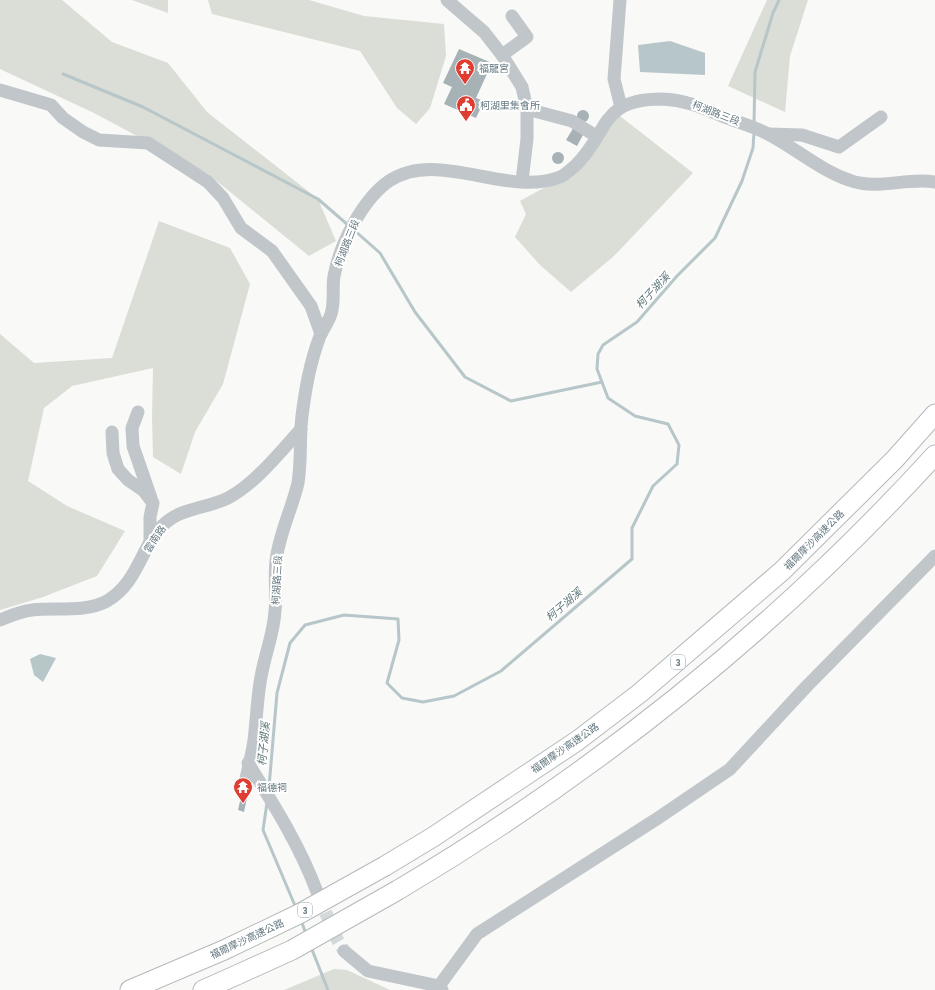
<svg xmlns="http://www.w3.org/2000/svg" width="935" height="990" font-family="Figtree,'Noto Sans TC',sans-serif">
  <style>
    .green { fill: #daded6 }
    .water { fill: #b7c6c8 }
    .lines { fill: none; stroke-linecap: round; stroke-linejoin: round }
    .stream { stroke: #b7c6c8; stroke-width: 3 }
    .building { fill: #a7b2b6 }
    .minor-tunnel { stroke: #d4d9da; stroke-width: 13; stroke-dasharray: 13 6; stroke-linecap: butt }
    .highway-casing { stroke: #b4b9bc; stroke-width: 21 }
    .minor { stroke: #c0c6c9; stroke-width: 13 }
    .highway { stroke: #fff; stroke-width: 19 }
    .highway-bridge-casing { stroke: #b4b9bc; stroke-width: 21; stroke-linecap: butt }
    .highway-bridge { stroke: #fff; stroke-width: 19 }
    .labels { text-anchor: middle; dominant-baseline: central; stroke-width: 4; stroke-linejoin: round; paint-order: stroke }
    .shield { fill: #fff; stroke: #93a1a7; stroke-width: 1 }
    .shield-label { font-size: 9px; font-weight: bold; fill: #657981 }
    .poi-label { font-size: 10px; fill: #657981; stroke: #fff; text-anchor: start }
    .street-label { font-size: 10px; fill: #657981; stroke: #fff }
    .water-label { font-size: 11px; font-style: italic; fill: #60787b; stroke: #fff }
  </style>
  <rect width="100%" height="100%" fill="#f9f9f7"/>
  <g class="green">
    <path d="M0,0H62L112,42L168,63L207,112L318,199L336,241L309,256L208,174L94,113L0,69Z"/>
    <path d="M132,0H168V13Z"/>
    <path d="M208,0H309L364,16L444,24L446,56L430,108L416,124L397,108L360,51L212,14Z"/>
    <path d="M767,0H808L790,56L785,112L728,86Z"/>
    <path d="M616,113L693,173L614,256L571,292L540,265L515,237L526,214L520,201L558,180Z"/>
    <path d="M159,221L230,248L250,284L223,384L195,432L181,474L153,457L152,417L153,368L72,386L44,408L28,481L67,506L125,531L97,576L43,597L0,610V334L34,363L112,358Z"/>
    <path d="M334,969L347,970L390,990H284Z"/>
  </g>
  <g class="water">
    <path d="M670,41L705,53V75L640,72L638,45Z"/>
    <path d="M40,654L56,658L43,682L34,675L30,659Z"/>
  </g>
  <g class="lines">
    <g class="stream">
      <path d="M63,74L143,107L318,199L348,225"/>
      <path d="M754,124L755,72L773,13L779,0"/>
      <path d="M354,230L380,253L415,312L465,377L511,401L602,382"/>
      <path d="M269,787L277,693L290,643L305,625L344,615L398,619L399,640L387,683L402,698L423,702L454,696L501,671L632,559V528L653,486L677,464L679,445L668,424L635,416L608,398L597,369L598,354L603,345L637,322L677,276L715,238L742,181L753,148L754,132"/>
      <path d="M267,803L263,830L296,908"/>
      <path d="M301,920L306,934"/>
      <path d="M311,947L328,990"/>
    </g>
  </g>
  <g class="building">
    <path d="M459,49L492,63L476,98L484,101L476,118L444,104L452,87L443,83Z"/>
    <circle cx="583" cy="116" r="6"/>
    <path d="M574,127L584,133L577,146L566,140Z"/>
    <circle cx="558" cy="158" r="6"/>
    <path d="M241,797L247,798L244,812L238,810Z"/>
  </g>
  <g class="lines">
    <path class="minor-tunnel" d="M318,895L337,939L344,951"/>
    <defs>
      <g id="highway">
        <path d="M385,866L433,837L577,741L640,693L782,571L895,459L935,414"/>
        <path d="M398,890C597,772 779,626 935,455"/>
        <path d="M130,990L224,950"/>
        <path d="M203,990L239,974"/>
      </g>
    </defs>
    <use href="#highway" class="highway-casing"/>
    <g class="minor">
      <path d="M447,0L484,32L502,55L522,87L527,109V139L522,181"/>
      <path d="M620,0L614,79L621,107"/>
      <path d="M502,55L527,37L512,16"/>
      <path d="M0,90L51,105L63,118L83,132L99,140L148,143L208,182L223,198L241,228L272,251L311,306L321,334"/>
      <path d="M527,109L572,121L596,136"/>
      <path d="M768,134L802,135L839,147L881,117"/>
      <path d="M138,412L132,428L133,446L151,498"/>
      <path d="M112,432L113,453L118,469L128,480L144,491L153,503L150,517V543"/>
      <path d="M0,620C10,616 21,611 32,610C55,607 85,613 107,601C138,583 141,547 162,526C181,507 206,509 228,498C255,484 281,451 301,429"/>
      <path d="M248,763C274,805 300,846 317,892"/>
      <path d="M244,789C247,772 252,755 254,740C257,717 257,694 262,672C266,651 274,632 275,611C277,594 274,578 276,561C279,534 292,509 298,483C301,464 300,446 301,427C302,411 305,394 308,378C311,364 315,349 320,336C323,329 329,321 331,314C335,302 332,288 334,276C340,244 362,200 389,181C438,148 506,198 560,177C565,175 570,170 575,166C610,133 598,99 662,99C688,100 705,109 727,118C741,123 755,127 768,134C795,148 820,170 849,180C878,191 906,177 935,182"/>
      <path d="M344,951L368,971L439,986L442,990"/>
      <path d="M439,986L477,934L655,820L730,769L806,687L935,556"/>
    </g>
    <use href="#highway" class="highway"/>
    <defs>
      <g id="highway-bridge">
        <path d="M224,950L299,914L385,866"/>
        <path d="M239,974L292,950L398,890"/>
      </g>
    </defs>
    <use href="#highway-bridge" class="highway-bridge-casing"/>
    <use href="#highway-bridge" class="highway-bridge"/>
  </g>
  <defs>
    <symbol id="temple-pin" viewBox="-11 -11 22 30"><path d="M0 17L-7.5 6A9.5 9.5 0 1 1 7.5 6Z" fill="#de3d32" stroke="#fff"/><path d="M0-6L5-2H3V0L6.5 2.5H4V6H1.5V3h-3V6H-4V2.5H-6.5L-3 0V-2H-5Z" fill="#fff"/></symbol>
    <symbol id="civic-pin" viewBox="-11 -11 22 30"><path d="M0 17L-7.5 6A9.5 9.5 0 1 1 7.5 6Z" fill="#de3d32" stroke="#fff"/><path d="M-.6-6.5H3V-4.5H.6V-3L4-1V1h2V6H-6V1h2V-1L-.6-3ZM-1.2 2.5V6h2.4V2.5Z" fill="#fff"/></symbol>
  </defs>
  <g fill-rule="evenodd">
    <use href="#temple-pin" x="454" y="57" width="22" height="30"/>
    <use href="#civic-pin" x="455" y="94" width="22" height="30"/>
    <use href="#temple-pin" x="232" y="776" width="22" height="30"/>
  </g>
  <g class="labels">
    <g class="shield">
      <rect x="671" y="655" width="14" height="14" rx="3"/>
      <rect x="298" y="903" width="14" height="14" rx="3"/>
    </g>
    <g class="shield-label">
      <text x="678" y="662">3</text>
      <text x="305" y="910">3</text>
    </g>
    <g class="poi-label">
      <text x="479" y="68">福龍宮</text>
      <text x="480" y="105">柯湖里集會所</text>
      <text x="257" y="787">福德祠</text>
    </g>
    <g class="street-label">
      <text transform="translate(716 113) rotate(21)">柯湖路三段</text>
      <text transform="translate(347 243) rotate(-68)">柯湖路三段</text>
      <text transform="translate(155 539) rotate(-56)">雲南路</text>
      <text transform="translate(814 540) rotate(-45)">福爾摩沙高速公路</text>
      <text transform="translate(277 580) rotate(-87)">柯湖路三段</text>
      <text transform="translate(565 748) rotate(-35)">福爾摩沙高速公路</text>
      <text transform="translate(247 939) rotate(-25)">福爾摩沙高速公路</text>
    </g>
    <g class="water-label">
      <text transform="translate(653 291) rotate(-47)">柯子湖溪</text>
      <text transform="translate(564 605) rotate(-41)">柯子湖溪</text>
      <text transform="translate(264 744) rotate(-85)">柯子湖溪</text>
    </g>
  </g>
</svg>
